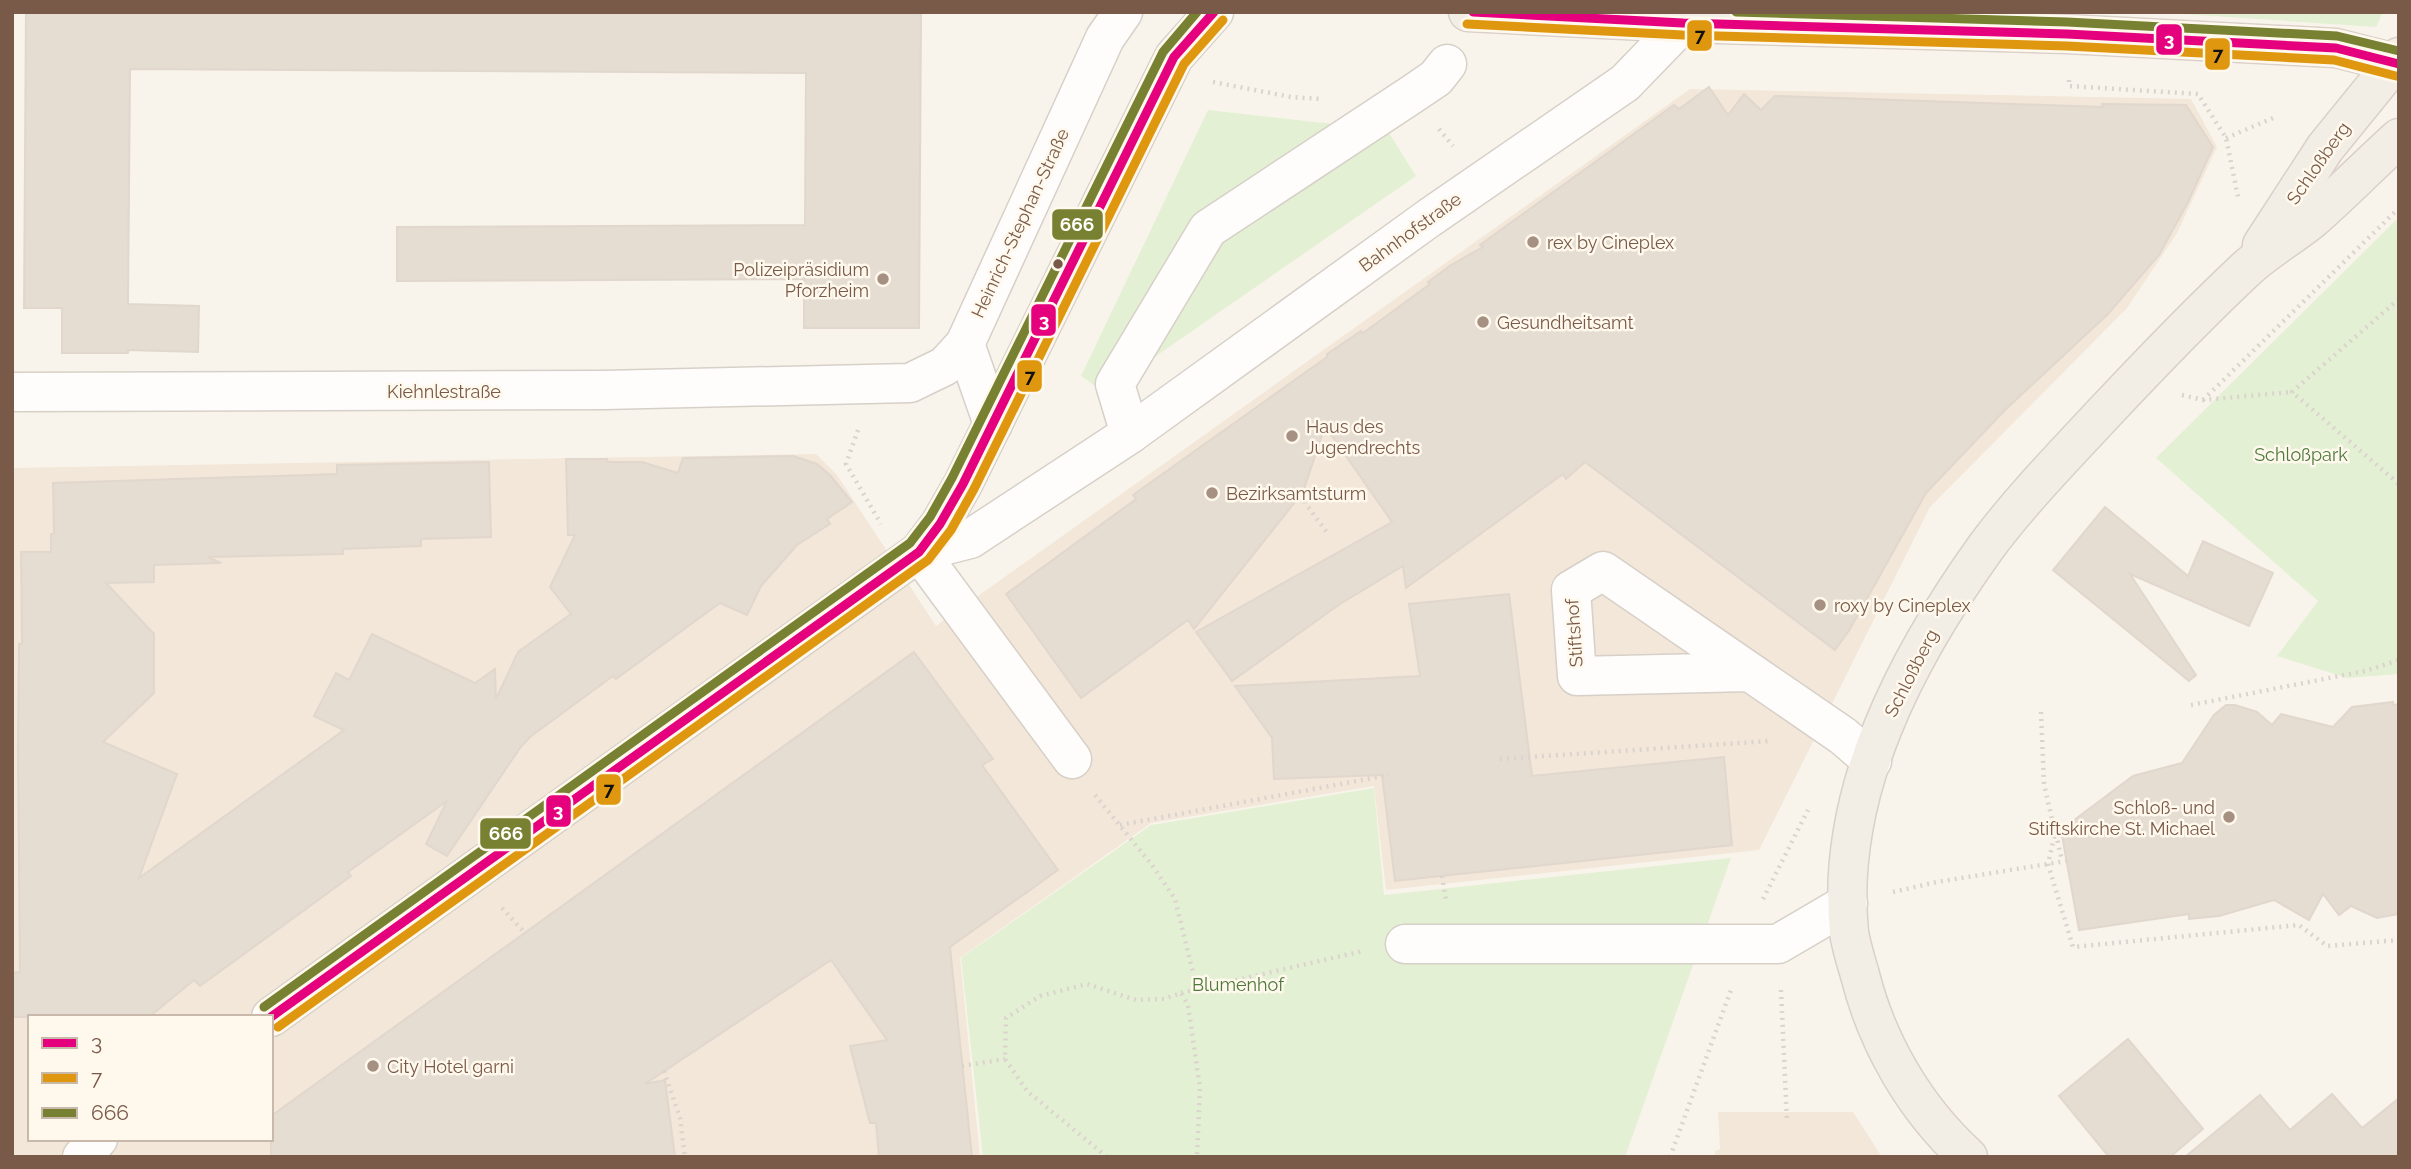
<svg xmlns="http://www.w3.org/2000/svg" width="2411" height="1169" font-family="Raleway,sans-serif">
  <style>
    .residential { fill: #f2e7d8; fill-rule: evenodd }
    .green { fill: #e4f0d4 }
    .building { fill: #e5dcd2; stroke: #e1d7cd; stroke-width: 2 }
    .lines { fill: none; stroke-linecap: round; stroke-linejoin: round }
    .minor-casing { stroke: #d7d0c8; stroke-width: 41 }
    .major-casing { stroke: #dad0c9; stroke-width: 41 }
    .path { stroke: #dbd3cd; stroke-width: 4.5; stroke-dasharray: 2 5; stroke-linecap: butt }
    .minor { stroke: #fefdfc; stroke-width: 38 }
    .major { stroke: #f3eee5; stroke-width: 38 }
    .bus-1-casing { stroke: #fff8ed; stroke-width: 14 }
    .bus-2-casing { stroke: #fff8ed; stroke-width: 14 }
    .bus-3-casing { stroke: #fff8ed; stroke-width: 14 }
    .bus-1 { stroke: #e5007d; stroke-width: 9 }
    .bus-2 { stroke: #de970e; stroke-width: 9 }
    .bus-3 { stroke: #778131; stroke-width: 9 }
    .poi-dot { fill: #a59081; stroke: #fff8ed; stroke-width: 2.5 }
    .bus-dot { fill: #795a48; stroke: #fff8ed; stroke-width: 2.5 }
    .labels { text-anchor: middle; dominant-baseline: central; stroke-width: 5; stroke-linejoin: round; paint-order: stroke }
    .street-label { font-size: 18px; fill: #795a48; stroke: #fff8ed }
    .poi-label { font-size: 18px; fill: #795a48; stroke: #fff8ed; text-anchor: start }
    .park-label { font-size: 18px; fill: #4d7a3c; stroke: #fff8ed }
    .line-badge { stroke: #fff8ed; stroke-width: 2.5 }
    .badge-label { font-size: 19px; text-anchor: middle; font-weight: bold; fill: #fff }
    .pale-badge-label { font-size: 19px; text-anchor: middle; font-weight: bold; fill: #111 }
  </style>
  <rect width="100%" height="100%" fill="#f8f4eb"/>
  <g class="residential">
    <path d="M1690,89L2191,99L2217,147L2177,233L2127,308L1930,507L1759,850L1386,890L1374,786L1151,823L960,958L980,1157H12V468L816,454L837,475L936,626ZM30,1017H271V1139H30Z"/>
    <path d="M1718,1112H1853L1882,1157H1715V1151L1720,1149Z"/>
  </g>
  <g class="green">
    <path d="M2153,12H2383L2376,27Z"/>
    <path d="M1208,110L1387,130L1416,176L1104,392L1081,376Z"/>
    <path d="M2398,218L2399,674L2347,678L2277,656L2318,601L2156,458Z"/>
    <path d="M1374,788L1384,895L1731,858L1625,1157H983L961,958L1151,825Z"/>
  </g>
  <g class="building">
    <path d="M26,12H921L919,328H804V279L397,281V227L805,225L806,73L130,69L128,304L199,306L198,352L128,350V353H62V308H24Z"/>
    <path d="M1709,87L1728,115L1744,94L1761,110L1775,96L2103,107L2102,104L2186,105L2213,147L2188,202L2159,255L2108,314L2005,410L1926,493L1850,629L1835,650L1585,462L1566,479L1563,474L1406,588L1403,566L1340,604L1232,681L1196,632L1392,522L1325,426L1303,492L1194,629L1188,620L1081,698L1006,594L1136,499L1133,495L1327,357V354L1361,331L1363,333L1430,284L1428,282L1451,265L1483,247L1480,245L1674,105L1679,109Z"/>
    <path d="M793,456L817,464L830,475L852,502L827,519L830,524L797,545L761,586L747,615L720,603L616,679L613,676L530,737L520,748L447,856L426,844L447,801L348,872L351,876L200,986L194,980L149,1017H12V973L20,972L18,751L19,644H22L21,552H51V534H54L53,483L337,474V465L489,462L491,537L421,539V546L343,549V554L208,557L221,563L154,565V582L106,583L154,634V693L103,742L177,774L139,878L344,730L314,716L336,673L349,680L372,634L475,683L495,669L496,699L518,652L571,614L550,587L575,535H568L566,459H607L608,462H642L678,473L683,458Z"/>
    <path d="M2105,507L2188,576L2203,541L2273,573L2249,626L2130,574L2196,675L2189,681L2053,570Z"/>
    <path d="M1509,594L1532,776L1724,757L1732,845L1395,881L1382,775L1274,779L1272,738L1235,686L1420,676L1409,604Z"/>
    <path d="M914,652L993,759L982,765L1058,870L950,947L972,1157H879L876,1123H870L850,1046L887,1040L831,960L645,1084L665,1080L675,1157H271V1116Z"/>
    <path d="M2393,702V705L2399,704V914L2377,918L2351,906L2339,915L2323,894L2309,920L2274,900L2219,916L2189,919V914L2079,930L2061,830L2133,776L2182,763L2214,715L2226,705H2235L2257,712L2272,725L2281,714L2333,727L2352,707Z"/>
    <path d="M2128,1039L2203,1129L2170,1157H2109L2059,1096Z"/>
    <path d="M2332,1094L2362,1128L2399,1098V1157H2185L2260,1095L2290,1130Z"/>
  </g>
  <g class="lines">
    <defs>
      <g id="minor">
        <path d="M965,344L993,424"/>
        <path d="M12,392L604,390L910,383L945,366L965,344L1105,38L1123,12"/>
        <path d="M1130,434L1115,384L1208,229L1414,93L1436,78L1447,64"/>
        <path d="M919,552L970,539L1130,434L1429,218L1625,83L1683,23"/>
        <path d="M919,552L1072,759"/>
        <path d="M1749,672L1577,676L1571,590L1603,571L1843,736L1872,761"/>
        <path d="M1405,944H1778L1848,903"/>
        <path d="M271,1017L919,552L940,524L963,484L1174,57L1214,12"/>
        <path d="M82,1157L98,1139"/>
      </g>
      <g id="major">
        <path d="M1468,12L1683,23L2067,34L2336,48L2399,64"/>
        <path d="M2262,245L2325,148L2399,57"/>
        <path d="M1968,1157C1915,1109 1877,1043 1860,975C1856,961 1851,946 1849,932C1835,792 1907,657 1986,547C2021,500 2063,457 2103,414C2149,365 2196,316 2245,270C2265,251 2290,237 2311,220C2341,194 2369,165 2399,138"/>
      </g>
    </defs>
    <use href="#minor" class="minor-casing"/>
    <use href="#major" class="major-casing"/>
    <g class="path">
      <path d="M2069,80V86L2198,94L2226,138L2238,197"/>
      <path d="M1213,82L1291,97L1321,99"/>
      <path d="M1439,129L1453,146"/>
      <path d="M2226,138L2273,118"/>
      <path d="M2399,299L2292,392L2399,484"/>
      <path d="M2182,395L2203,400L2292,392"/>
      <path d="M2203,400L2399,208"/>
      <path d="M858,430L846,464L881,524"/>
      <path d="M1300,496L1328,534"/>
      <path d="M2191,705L2365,671L2399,660"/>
      <path d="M2041,712L2044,784L2055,833L2048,864L2073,947L2299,925L2327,946L2399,940"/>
      <path d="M1500,759L1770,741"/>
      <path d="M1095,795L1152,865L1175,899L1197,989"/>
      <path d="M1120,825L1389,775"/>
      <path d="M2056,834L2062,861"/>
      <path d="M1442,876L1446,900"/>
      <path d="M1893,892L1937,882L2066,861"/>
      <path d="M1763,899L1808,810"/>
      <path d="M502,908L525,933"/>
      <path d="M1781,990L1787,1121"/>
      <path d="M1181,993L1363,951"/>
      <path d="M962,1066L1005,1059"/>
      <path d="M664,1071L680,1118L685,1157"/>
      <path d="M1107,1157L1027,1091L1005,1059L1006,1018L1040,996L1087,984L1136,1000L1164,999L1181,993L1188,1005L1200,1088L1197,1157"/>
      <path d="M1670,1157L1731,990"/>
    </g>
    <use href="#minor" class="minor"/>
    <use href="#major" class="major"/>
    <defs>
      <g id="bus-1">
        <path d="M1473,12L1683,23L2067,34L2336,48L2399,64"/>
        <path d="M271,1017L919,552L940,524L963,484L1174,57L1214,12"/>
      </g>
      <g id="bus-2">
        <path d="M1467,24L1683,35L2067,46L2334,60L2396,76"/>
        <path d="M278,1027L928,560L951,530L974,489L1184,64L1223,20"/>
      </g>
      <g id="bus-3">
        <path d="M1736,12L2067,22L2337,36L2399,51"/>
        <path d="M264,1007L910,543L930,517L952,478L1163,52L1197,12"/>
      </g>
    </defs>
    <use href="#bus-1" class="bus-1-casing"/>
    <use href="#bus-2" class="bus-2-casing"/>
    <use href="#bus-3" class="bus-3-casing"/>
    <use href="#bus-1" class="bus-1"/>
    <use href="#bus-2" class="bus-2"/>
    <use href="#bus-3" class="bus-3"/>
  </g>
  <g class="poi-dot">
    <circle cx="1533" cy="242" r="7"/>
    <circle cx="883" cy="279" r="7"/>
    <circle cx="1483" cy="322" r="7"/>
    <circle cx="1292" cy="436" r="7"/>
    <circle cx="1212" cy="493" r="7"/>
    <circle cx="1820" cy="605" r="7"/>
    <circle cx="2229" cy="817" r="7"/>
    <circle cx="373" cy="1066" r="7"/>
  </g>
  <circle class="bus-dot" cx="1058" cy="264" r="6"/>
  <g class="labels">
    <g class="street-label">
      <text transform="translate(2318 163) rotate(-55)">Schloßberg</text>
      <text transform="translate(1020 223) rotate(-65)">Heinrich-Stephan-Straße</text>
      <text transform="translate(1410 232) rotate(-36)">Bahnhofstraße</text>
      <text x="444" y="391">Kiehnlestraße</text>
      <text transform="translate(1574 633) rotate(-94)">Stiftshof</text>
      <text transform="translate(1911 673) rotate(-63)">Schloßberg</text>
    </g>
    <g class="poi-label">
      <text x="1547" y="242">rex by Cineplex</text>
      <text x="869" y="269" text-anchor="end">Polizeipräsidium<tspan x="869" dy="21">Pforzheim</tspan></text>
      <text x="1497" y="322">Gesundheitsamt</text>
      <text x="1306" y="426">Haus des<tspan x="1306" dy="21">Jugendrechts</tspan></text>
      <text x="1226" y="493">Bezirksamtsturm</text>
      <text x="1834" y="605">roxy by Cineplex</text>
      <text x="2215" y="807" text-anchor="end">Schloß- und<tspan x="2215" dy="21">Stiftskirche St. Michael</tspan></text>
      <text x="387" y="1066">City Hotel garni</text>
    </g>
    <g class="park-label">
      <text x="2301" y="454">Schloßpark</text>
      <text x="1238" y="984">Blumenhof</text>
    </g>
  </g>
  <g class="line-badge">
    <rect x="1686" y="19" width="27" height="33" rx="7" fill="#de970e"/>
    <rect x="2155" y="23" width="28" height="33" rx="7" fill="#e5007d"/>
    <rect x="2204" y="37" width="27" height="34" rx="7" fill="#de970e"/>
    <rect x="1051" y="208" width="53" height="33" rx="7" fill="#778131"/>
    <rect x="1030" y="303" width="27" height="34" rx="7" fill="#e5007d"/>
    <rect x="1016" y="359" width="27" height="34" rx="7" fill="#de970e"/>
    <rect x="595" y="773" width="27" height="33" rx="7" fill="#de970e"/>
    <rect x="545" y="794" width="27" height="34" rx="7" fill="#e5007d"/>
    <rect x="479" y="817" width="53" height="33" rx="7" fill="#778131"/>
  </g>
  <g class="badge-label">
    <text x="2169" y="46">3</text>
    <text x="1077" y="231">666</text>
    <text x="1044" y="327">3</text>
    <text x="558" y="817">3</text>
    <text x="506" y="840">666</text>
  </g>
  <g class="pale-badge-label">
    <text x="1700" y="42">7</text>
    <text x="2218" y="61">7</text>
    <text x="1030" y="383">7</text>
    <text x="609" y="796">7</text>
  </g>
  <rect width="2411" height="1169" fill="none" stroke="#795a48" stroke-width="28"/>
  <rect x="28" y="1015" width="245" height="126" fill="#fff8ed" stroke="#c9b9ab" stroke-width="2"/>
  <rect x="42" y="1038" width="35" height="10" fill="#e5007d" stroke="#c9b9ab" stroke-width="2"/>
  <text x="91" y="1050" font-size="21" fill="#795a48">3</text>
  <rect x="42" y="1073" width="35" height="10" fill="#de970e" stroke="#c9b9ab" stroke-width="2"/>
  <text x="91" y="1085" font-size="21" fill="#795a48">7</text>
  <rect x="42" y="1108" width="35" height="10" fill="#778131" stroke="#c9b9ab" stroke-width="2"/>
  <text x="91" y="1120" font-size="21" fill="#795a48">666</text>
</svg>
